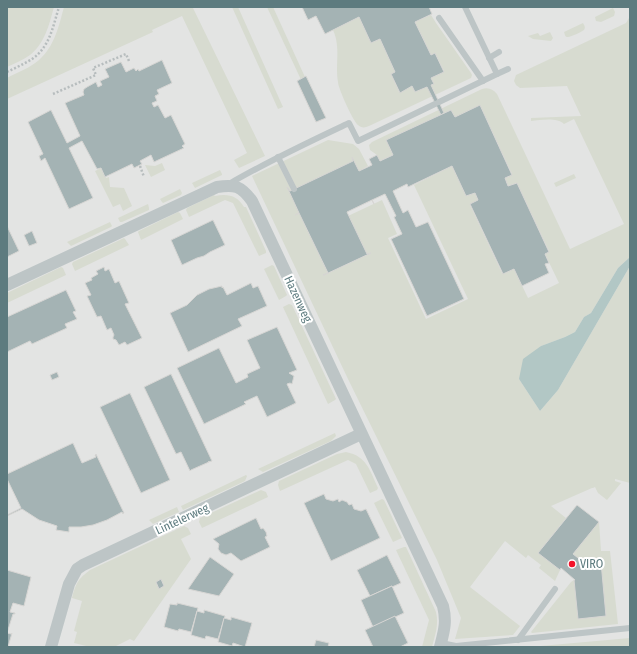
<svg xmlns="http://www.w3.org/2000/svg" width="637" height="654" font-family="'Fira Sans Condensed',sans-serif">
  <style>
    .built { fill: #e3e4e3 }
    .green { fill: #d7dbd0 }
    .water { fill: #b2c7c5 }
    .building { fill: #a4b3b4; stroke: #d7d6d4 }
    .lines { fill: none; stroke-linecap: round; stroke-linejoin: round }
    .path { stroke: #b7bdbe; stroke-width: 2.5; stroke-dasharray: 2 2; stroke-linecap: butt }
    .service { stroke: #bdc5c6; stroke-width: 6 }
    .minor { stroke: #bdc5c6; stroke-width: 12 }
    .poi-dot { fill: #f3142b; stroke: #fff; stroke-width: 1.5 }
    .labels { text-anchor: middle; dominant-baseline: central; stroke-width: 4; stroke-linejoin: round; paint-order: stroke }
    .street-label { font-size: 12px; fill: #5d7b7f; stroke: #fff }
    .poi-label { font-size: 12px; fill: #5d7b7f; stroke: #fff; text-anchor: start }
  </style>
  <rect width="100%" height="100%" fill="#f6f4f1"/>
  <rect class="built" x="7" y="7" width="623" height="640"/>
  <g class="green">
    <path d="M7,7H54C49,25 45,43 30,55C23,60 15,63 7,67Z"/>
    <path d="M64,7H195L193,8L265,156L239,168L234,160L247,153L182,16L152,30L153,32L7,99V78C18,72 30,68 39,60C55,46 59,25 64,7Z"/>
    <path d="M232,7H238L283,107L278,109Z"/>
    <path d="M267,7H273L315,99L311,101Z"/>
    <path d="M629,7H630V257L618,268L591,313L584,317L575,332L565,337L541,346L519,379L540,411L558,390L630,266V483L615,479V481L621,483L607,500L598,493L595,487L593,488H592L551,506L566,518L538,553L560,570L555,581L539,568L541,565L528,555L526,558L505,541L470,587L520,626L513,635L455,639L461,618L437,560L348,379L252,176L328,140L353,144L359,149L368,166L359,171L299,213L328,273L324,275L367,255L348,216L382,200L397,234L388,238L426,319L468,299L414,185L452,166L466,196L475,193L478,200L470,205L502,273L514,269L528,298L559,283L545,254L549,251L517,183L508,186L505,178L512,174L480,106L455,117L451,110L386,140L393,155L379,161L377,155L370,150L369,145L372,142L482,89C488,87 493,89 497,94L570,249L624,224L574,119L564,124C557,117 541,120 531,121V118L581,116L567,86L520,88L516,85L514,81L516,75L626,23L629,18Z"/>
    <path d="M613,8L615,12L614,16L601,22L596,21L595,17Z"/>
    <path d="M431,15L436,23L471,73L472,75L471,78L369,126C365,128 361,128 358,125C353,121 338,88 338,82C335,63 341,48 333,30L359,17L371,43L380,39L395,72L391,74L399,92L412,86L415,92L433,84L431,78L444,71L435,53L431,55L415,22Z"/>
    <path d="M583,23C584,25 586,27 584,30C583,31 571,37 568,37C565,37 565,35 564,32Z"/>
    <path d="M550,32L553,38L551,41L533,39L528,36L538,33L540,36Z"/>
    <path d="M162,163L165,170L151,177L145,165L155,166Z"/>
    <path d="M101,168L106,178L109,177L110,187L124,188L132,206L123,211L120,204L113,207L95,171Z"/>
    <path d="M220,170L222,174V175L195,188L192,183Z"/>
    <path d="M574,174L576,178L556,187L554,183Z"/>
    <path d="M180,189L182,193L181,195L163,203L162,202L160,199Z"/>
    <path d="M214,195L215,196C228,193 238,196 244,207H246L266,251V253L259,256L233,203L225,200L189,217L186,210L187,208Z"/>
    <path d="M148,204L149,208V210L122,222H120L118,218Z"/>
    <path d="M178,212L180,213L183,219L141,240L138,232L139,231Z"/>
    <path d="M110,222L112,226L111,227L71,246L67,242Z"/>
    <path d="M124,238L125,239L129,245L75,271L72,264L73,262Z"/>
    <path d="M272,265L274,266L287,295L286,296L279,300L264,269Z"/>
    <path d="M61,267L63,268L66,275L7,303V293Z"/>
    <path d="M289,304L292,305L336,399L335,400L328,404L283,307Z"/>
    <path d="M335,433L336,436L331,441L263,472L258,469Z"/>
    <path d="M346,452C367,456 370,471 378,488L377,490L370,493L356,464L348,460L280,491L278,485L279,481L337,454Z"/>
    <path d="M246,475L247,476L245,481L183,510L181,506Z"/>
    <path d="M261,490L266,492L268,497L202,528L199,522L200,518Z"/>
    <path d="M382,499L384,500L402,538L393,542L374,503Z"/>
    <path d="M177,507L179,512L153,524L149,520Z"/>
    <path d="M599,522L601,551H610L618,624L532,633L531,632L571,582L574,580L578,619L606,616L601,562L588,563L587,565L573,554Z"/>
    <path d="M184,526L188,528L191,534L181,539L191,559L134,641L130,639L114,647H90L74,643L77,632L74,631L82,601L72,598C76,583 78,579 90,570Z"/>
    <path d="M404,547H406L436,612C439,625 435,635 432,647H422L429,620L396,550Z"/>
    <path d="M630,638V647H529L619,639Z"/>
  </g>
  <path class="water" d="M630,257V266L558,390L540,411L519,379L523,359L541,346L565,337L575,332L584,317L591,313L618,268Z"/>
  <g class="building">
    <path d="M302,7H429L432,14L415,22L431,55L435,53L444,72L431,78L434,84L431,85L444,113L441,115L427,87L415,92L412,86L400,93L391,74L395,72L380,39L371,43L359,17L325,34L316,16L308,20Z"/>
    <path d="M162,60L172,83L157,90L159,94L155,96L157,101L152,103L154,107L158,105L165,118L171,115L185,144L182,146L184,148L154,162L151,155L140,161L142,164L134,168L132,164L105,177L101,168L97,169L82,141L69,148L93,198L69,209L45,158L41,161L39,156L43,154L28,122L51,110L67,143L80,136L65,103L84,95L83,92L84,89L87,87L96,82L98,87L102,85L100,81L109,77L105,69L121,62L126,72L134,68L136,71L138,69L139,71Z"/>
    <path d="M306,76L326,118L316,122L297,81Z"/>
    <path d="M480,105L512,175L505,178L508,186L517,183L549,252L545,254L549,263L545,264L549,273L522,286L514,269L503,274L470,204L478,200L475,193L466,196L452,166L408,187L407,184L393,191L403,213L408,210L416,227L428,222L464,299L427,316L391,239L402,234L394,217L396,216L385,194L372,200L374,204L372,200L347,212L367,254L371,253L324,275H323L328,273L299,213L295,215L299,213L287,187L290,191L351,162L353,161L352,157L359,171L372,165L369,159L377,155L380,161L393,155L386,140L451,110L455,117Z"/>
    <path d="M213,220L225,245L210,252L204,256L197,258L182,265L171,240Z"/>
    <path d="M7,226L19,251L7,257Z"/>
    <path d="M32,231L37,243L29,246L24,235Z"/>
    <path d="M104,267L105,271L109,269L115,283L119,281L129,303L125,304L142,338L127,345L125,342L119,345L116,340L113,339V337L114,335L111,328L107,330L101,316L97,317L87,296L91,295L85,283L92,280L91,278L98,274L96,271Z"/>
    <path d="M251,283L253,288L258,286L267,306L238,319L242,326L188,352L170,313L187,305L197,295L209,289L222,286V288L223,287L227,295Z"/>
    <path d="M66,290L76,311L73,312L77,319L65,324L67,328L32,344L30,341L7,352V317Z"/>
    <path d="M277,327L297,370L289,373L294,376L292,384L290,383L287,384L296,403L267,417L257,396L244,402L246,404L204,424L177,368L219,348L236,383L248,377L247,374L260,368L247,340Z"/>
    <path d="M57,372L59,377L52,380L50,375Z"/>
    <path d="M171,374L212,461L208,462H209L191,470L190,471L181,452L176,454L144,387Z"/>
    <path d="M130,393L170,480L141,493L100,407Z"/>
    <path d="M73,443L82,463L96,457L95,455L96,454L124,513L123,514L122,512L107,520L93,525L81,527H69V532L56,530L57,526L39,520L22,509L7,516V515L21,508L7,479V474Z"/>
    <path d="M324,494L326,499L333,501L338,499L339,502L342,500L347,502L349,505L352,504L354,509L361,511L366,509L380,538L331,561L304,503Z"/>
    <path d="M577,505L599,522L573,554L587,565L588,563L601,562L606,616L578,619L574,580H575L561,568L560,570L538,553Z"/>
    <path d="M256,518L261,529L263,528L266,532L267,536L265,537L270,547L241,561L231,553L226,555L221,553L218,549L219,544L213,539Z"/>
    <path d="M387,555L401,583L392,587V586L370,596L357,570Z"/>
    <path d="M210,557L234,574L219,596L188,589Z"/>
    <path d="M7,570L31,577L24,606L13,603L10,612L15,613V614H13L7,633L11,634L12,633L8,647H7Z"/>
    <path d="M161,579L164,586L159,589L156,582Z"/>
    <path d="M392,586L404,613L373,627L361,600Z"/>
    <path d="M177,603L198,608L191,632L179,629L178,631L164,627L170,604L177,605Z"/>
    <path d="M204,610L225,616L218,639L206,636L205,639L191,635L197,611L204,613Z"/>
    <path d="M395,616L408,643L400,647H373L365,630Z"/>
    <path d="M231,617L252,623L245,647L233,643L232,646L218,642L224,618L231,620Z"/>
    <path d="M316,640L329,643L328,647H314Z"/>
  </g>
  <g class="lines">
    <g class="path">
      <path d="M7,72C15,68 24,64 32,59C50,47 53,26 59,7"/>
      <path d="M53,94L96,75L93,68L126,54L129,61"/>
      <path d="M140,166L144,177"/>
    </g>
    <g class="service">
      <path d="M439,18L483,81"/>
      <path d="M489,58L499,52"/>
      <path d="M497,74L508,69"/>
      <path d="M439,102L497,74L465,7"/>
      <path d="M278,157L294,189"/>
      <path d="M229,184C268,161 309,142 349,123L358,141L435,104"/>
      <path d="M518,640L555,589"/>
      <path d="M441,643L456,646L630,628"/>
    </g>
    <g class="minor">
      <path d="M7,285L217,187C235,184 241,186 252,201L443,606C447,622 444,631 440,647"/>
      <path d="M51,647L69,584L77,569L83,565L361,434"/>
    </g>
  </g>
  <circle class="poi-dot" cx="572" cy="564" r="4"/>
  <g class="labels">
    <g class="street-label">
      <text transform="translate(298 299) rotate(65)">Hazenweg</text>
      <text transform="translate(182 519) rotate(-25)">Lintelerweg</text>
    </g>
    <g class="poi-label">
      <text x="580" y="564">VIRO</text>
    </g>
  </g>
  <rect width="637" height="654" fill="none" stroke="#5d7b7f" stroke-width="16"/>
</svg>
